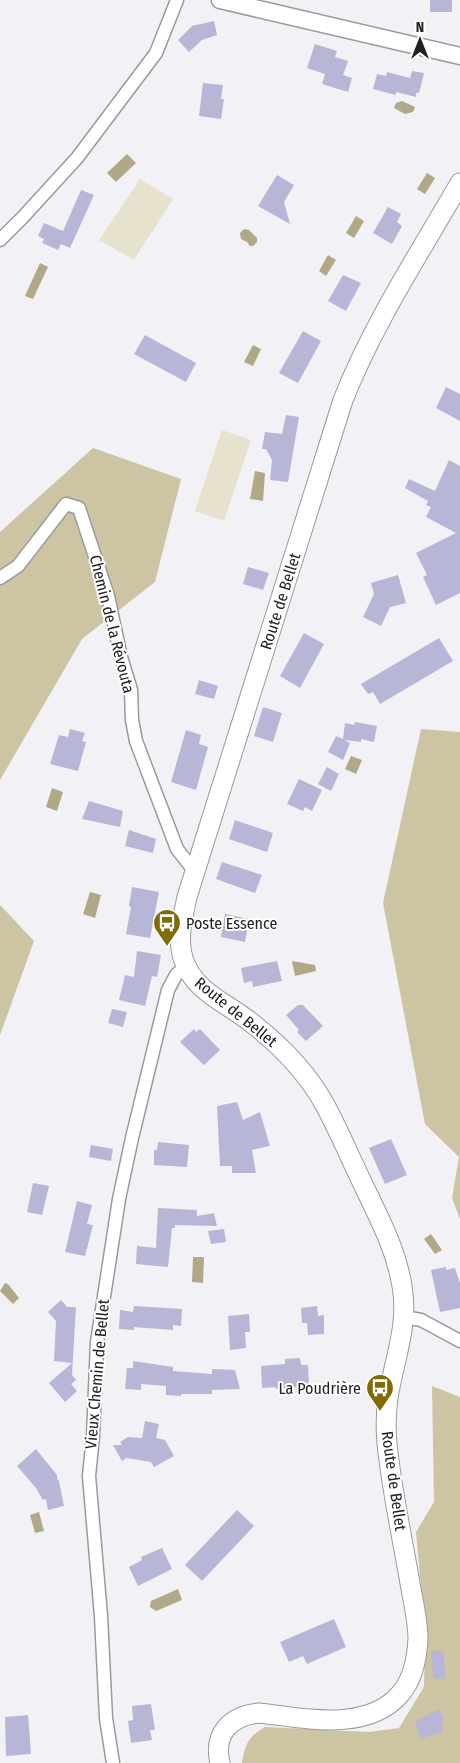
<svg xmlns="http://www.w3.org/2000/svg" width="460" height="1763" font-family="'Fira Sans Condensed',sans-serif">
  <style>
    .green { fill: #e7e2cd }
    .forest { fill: #cdc4a3 }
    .water { fill: #b1a887 }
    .building { fill: #b8b6d7 }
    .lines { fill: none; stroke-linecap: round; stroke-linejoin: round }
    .minor-casing { stroke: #9a9a9d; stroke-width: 15 }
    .tertiary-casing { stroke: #9a9a9d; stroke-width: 19 }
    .secondary-casing { stroke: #9a9a9d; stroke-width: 21 }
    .minor { stroke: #fff; stroke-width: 12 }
    .tertiary { stroke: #fff; stroke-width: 16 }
    .secondary { stroke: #fff; stroke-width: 19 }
    .labels { text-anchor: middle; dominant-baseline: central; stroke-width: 4; stroke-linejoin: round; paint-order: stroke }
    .street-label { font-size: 16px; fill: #212122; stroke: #fff }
    .poi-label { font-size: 16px; fill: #212122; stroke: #fff; text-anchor: start }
  </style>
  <rect width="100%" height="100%" fill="#f2f1f5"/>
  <g class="green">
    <path d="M140,179L173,199L134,260L99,240Z"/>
    <path d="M222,430L251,440L224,521L195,511Z"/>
  </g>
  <g class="forest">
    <path d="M93,448L181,479L155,582L82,639L0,780V532Z"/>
    <path d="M421,729L460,732V1219L452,1198L459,1157L425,1124L383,903Z"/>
    <path d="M0,905L34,941L0,1035Z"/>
    <path d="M432,1386L460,1397V1763H242C245,1744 248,1737 265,1727L369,1732L399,1728L424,1687L425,1632L416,1532L434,1502Z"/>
  </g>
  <g class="water">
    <path d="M402,101L415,107L413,112L405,114L394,108L396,103Z"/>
    <path d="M127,154L136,163L116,182L107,173Z"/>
    <path d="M427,173L435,178L425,194L417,189Z"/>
    <path d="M356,216L364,221L354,238L346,233Z"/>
    <path d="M244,229L249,230L257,238V242L253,246H250L247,242L241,239L240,233Z"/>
    <path d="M328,255L336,260L326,276L319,271Z"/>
    <path d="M40,263L48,267L33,299L25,296Z"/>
    <path d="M253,345L261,349L253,366L244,362Z"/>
    <path d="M255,471L265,473L263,501L250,499Z"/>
    <path d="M351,756L362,760L356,774L345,769Z"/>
    <path d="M52,788L63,792L57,811L46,807Z"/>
    <path d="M90,892L101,895L95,918L83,914Z"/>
    <path d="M292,961L315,965L316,971L295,976Z"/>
    <path d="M431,1234L442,1250L435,1254L424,1239Z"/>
    <path d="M193,1257H204L203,1283L192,1282Z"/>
    <path d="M5,1283L8,1284L19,1298L13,1304L0,1291Z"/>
    <path d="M39,1512L44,1531L35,1533L30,1515Z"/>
    <path d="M178,1589L182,1600L156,1611L150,1607L151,1601Z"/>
  </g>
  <g class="building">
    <rect x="430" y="0" width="22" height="12"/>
    <path d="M214,21L217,35L202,40L189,52L178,40L192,26Z"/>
    <path d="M315,44L337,51L335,57L348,61L343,75L352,78L348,92L322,84L325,74L307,68Z"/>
    <path d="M412,71L424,73L419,93H416V97L396,92V95L373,89L377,74L386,76L387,72L410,78Z"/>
    <path d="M203,83L223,85L221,99H224L221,119L199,116Z"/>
    <path d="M277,175L294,185L284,202L290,224L258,206Z"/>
    <path d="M81,190L94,195L70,248L61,244L58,250L42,243L44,239L38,236L44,223L63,231Z"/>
    <path d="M388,207L401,214L397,222L402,226L392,244L373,233Z"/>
    <path d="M343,275L361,283L346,311L328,301Z"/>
    <path d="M303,331L321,341L298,383L279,373Z"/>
    <path d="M145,335L196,363L186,382L134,354Z"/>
    <path d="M446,387L460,394V421L436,408Z"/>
    <path d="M286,415L299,417L288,482L270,480L272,460L266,449H262L265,432L282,434Z"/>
    <path d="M449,460L460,466V593L436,605L423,577L427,575L416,553L456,533L426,517L431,507L426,505L428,501L405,488L409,479L435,491Z"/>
    <path d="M248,567L269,573L263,590L243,584Z"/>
    <path d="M398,575L406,603L390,607L381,626L363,617L374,594L371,583Z"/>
    <path d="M304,633L324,644L300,688L280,676Z"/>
    <path d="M439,638L453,661L380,704L373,692L368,694L361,684Z"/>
    <path d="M199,680L218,686L214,699L195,694Z"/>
    <path d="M263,707L282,713L273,742L254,736Z"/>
    <path d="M355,722L377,726L374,742L361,739V742L344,740L350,743L343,760L328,752L336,736L343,739L345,723L354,725Z"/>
    <path d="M70,729L85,733L82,741L86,742L78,771L50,764L59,735L68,737Z"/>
    <path d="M186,730L201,735L199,744L208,747L196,790L171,782Z"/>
    <path d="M327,767L339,774L331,791L318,784Z"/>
    <path d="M299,779L322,790L312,811L305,807L303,811L287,804Z"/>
    <path d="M89,801L123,811L120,827L82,819Z"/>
    <path d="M235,820L273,833L267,852L229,839Z"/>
    <path d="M129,830L156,839L153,853L125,846Z"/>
    <path d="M222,862L262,875L255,893L216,879Z"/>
    <path d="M132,887L159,892L150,938L126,934L131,907L129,906Z"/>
    <path d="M225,914L249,919L245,942L221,937Z"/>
    <path d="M137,951L161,955L157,977L152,976L145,1006L119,1000L125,975L134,977Z"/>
    <path d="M277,961L282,981L253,987L252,981L244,983L241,968Z"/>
    <path d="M298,1005H303L323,1026L306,1041L297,1032L299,1030L286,1015Z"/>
    <path d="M112,1009L127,1012L123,1027L108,1023Z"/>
    <path d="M194,1029L196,1032L200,1029L220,1050L204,1065L180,1042Z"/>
    <path d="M237,1102L243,1120L260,1112L270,1146L252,1150L256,1173H232V1166H220L217,1106Z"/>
    <path d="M391,1139L407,1175L385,1184L369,1148Z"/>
    <path d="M158,1142L189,1145L187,1167L154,1165V1150H157Z"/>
    <path d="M91,1145L113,1149L111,1161L89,1157Z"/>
    <path d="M33,1183L49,1186L42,1215L27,1212Z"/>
    <path d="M77,1201L92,1205L87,1224L93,1225L85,1256L65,1252Z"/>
    <path d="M158,1208L197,1210V1216L214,1213L217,1226L175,1225V1228H172L168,1267L136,1264L137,1246L156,1248Z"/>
    <path d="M224,1229L226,1242L211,1244L208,1231Z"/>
    <path d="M446,1267V1270L455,1268L460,1283V1308L440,1312L431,1270Z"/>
    <path d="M61,1300L67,1307H76L72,1375L76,1380L71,1384L77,1391L65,1402L49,1383L72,1363L54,1361L56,1321L48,1312Z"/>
    <path d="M134,1306L182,1309L181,1326L173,1325V1330L134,1327V1330L119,1329L120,1310L133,1312Z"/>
    <path d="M317,1306L318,1316L324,1315V1334L308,1335L307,1323H302L301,1308Z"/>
    <path d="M249,1314L250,1332H245L246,1348L230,1350L228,1316Z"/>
    <path d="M300,1358L301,1365H308L309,1386L276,1389L275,1387L262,1388L261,1366L285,1364V1359Z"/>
    <path d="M133,1361L173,1367V1371L212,1374V1369L235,1370L240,1389L212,1390V1394H181V1396L166,1395V1386L141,1384V1390L125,1389L127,1368H133Z"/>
    <path d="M145,1421L159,1424L156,1438L165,1440L174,1456L154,1467L151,1462L126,1458L122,1461L113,1445H122L120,1442L128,1437L142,1438Z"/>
    <path d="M36,1449L57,1475V1479L59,1481L64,1506L48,1510L46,1499L43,1500L36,1488L17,1466Z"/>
    <path d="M237,1510L254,1526L202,1581L185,1565Z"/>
    <path d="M162,1548L172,1569L138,1586L129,1567L142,1560L141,1557Z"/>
    <path d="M334,1619L346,1647L307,1664L303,1656L289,1662L280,1642Z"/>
    <path d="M431,1651H444L445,1679L433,1678Z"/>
    <path d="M151,1704L155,1730H150L152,1740L131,1743L128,1721L133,1720L132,1706Z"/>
    <path d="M439,1709L444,1722L441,1723L443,1731L421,1739L415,1723L420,1719Z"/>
    <path d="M28,1715L31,1754L6,1756L5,1717Z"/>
  </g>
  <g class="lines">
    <defs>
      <g id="minor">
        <path d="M0,240L23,217L77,158L156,53L177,0"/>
        <path d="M0,578L18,566L66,504L79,508L108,596L121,657L131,690L132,720L136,741L177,849L195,872"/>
        <path d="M404,1317L421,1320L460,1341"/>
        <path d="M113,1763L106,1718L101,1616L89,1476L93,1436L97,1342L119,1199L132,1138L168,990L176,975L186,966"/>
      </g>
      <path id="tertiary" d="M220,0L460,56"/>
      <g id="secondary">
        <path id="s1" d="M220,1763C213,1734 230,1716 259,1713C303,1718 368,1733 401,1693C413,1679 417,1657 418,1639C418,1621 413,1601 410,1583C403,1542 394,1501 389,1460C386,1440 385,1418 388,1398C394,1360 409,1325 402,1286C396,1248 377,1214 361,1180C349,1155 338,1129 325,1105C308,1074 281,1046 253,1024C228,1003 193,992 183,958C177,939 183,916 187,897L343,400C373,324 419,254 460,183"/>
      </g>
    </defs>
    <use href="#minor" class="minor-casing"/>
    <use href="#tertiary" class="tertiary-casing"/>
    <use href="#secondary" class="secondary-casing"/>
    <use href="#minor" class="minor"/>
    <use href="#tertiary" class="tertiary"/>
    <use href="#secondary" class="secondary"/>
  </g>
  <defs>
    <symbol id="bus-pin" viewBox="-11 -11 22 30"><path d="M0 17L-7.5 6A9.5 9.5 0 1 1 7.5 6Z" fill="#816b05" stroke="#fff"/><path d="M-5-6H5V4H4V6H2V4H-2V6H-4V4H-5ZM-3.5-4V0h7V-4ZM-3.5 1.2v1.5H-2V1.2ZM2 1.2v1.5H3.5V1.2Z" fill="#fff"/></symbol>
  </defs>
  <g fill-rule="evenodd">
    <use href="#bus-pin" x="151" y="907" width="32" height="43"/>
    <use href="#bus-pin" x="364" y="1372" width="32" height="43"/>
  </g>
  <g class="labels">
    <g class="street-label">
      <text stroke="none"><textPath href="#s1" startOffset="1415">Route de Bellet</textPath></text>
      <text transform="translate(112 624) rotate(76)">Chemin de la Révouta</text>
      <text transform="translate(236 1012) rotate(39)">Route de Bellet</text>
      <text transform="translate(97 1374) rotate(-85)">Vieux Chemin de Bellet</text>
      <text transform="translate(394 1481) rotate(82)">Route de Bellet</text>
    </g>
    <g class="poi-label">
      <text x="186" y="923">Poste Essence</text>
      <text x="361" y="1388" text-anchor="end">La Poudrière</text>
    </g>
  </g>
  <g transform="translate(420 40)" stroke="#ffffff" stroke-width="4" paint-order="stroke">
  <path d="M0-4L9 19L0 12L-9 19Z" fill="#212122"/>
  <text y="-8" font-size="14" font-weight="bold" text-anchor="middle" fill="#212122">N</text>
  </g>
</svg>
